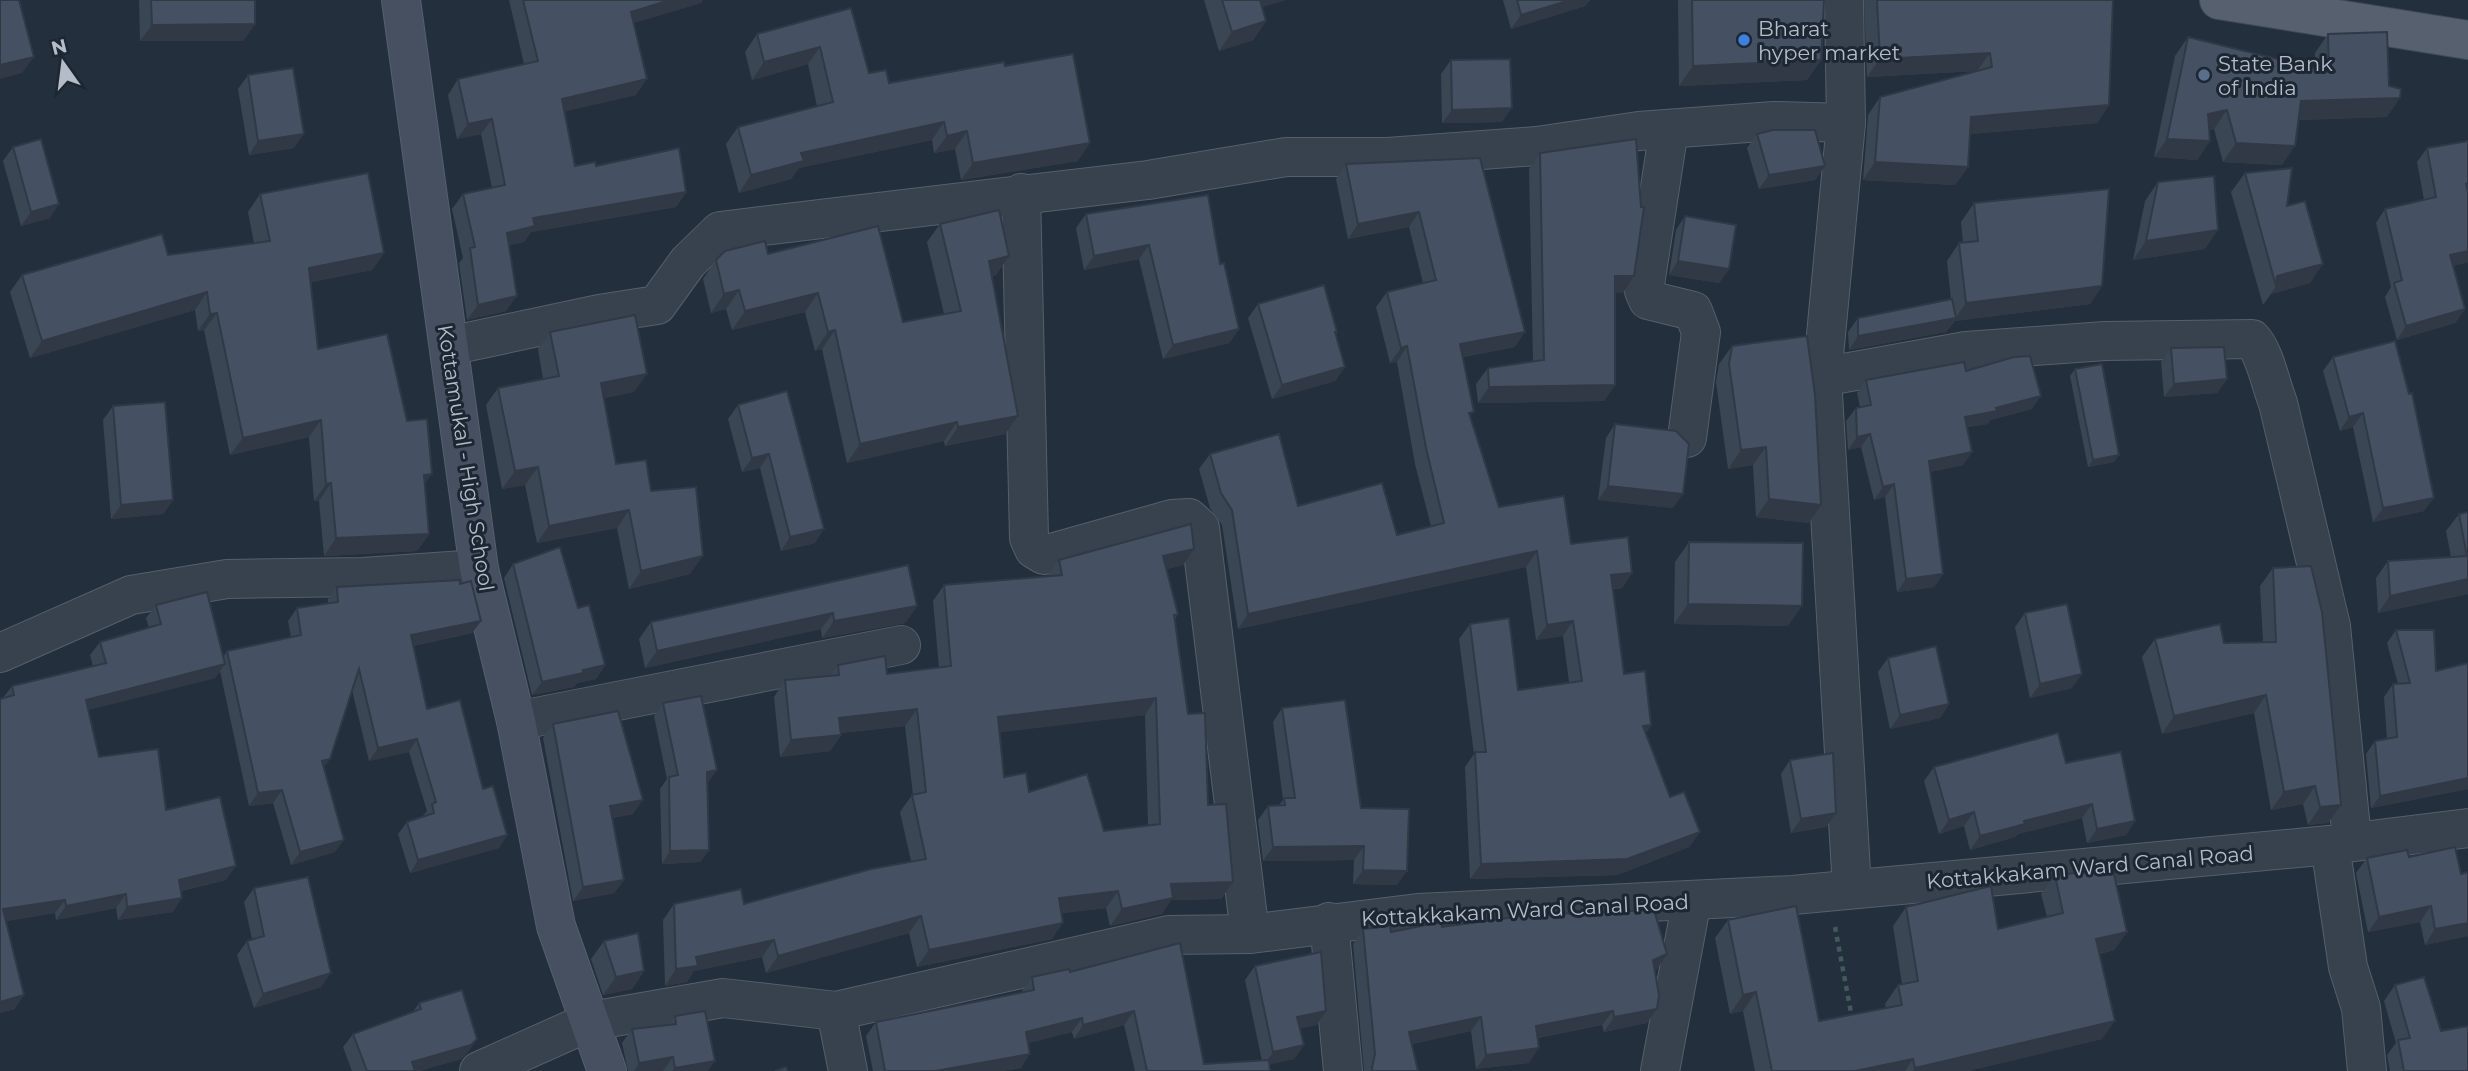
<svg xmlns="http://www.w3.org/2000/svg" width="2468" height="1071" font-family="Montserrat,sans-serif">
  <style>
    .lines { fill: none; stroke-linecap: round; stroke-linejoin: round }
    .minor-casing { stroke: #565f6c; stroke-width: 40 }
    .secondary-casing { stroke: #565f6c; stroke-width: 40 }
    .primary-casing { stroke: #414a57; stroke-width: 40 }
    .path { stroke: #44595c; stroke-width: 4.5; stroke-dasharray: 5 5; stroke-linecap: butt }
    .minor { stroke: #38414e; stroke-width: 38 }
    .secondary { stroke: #465061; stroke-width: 38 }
    .primary { stroke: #56606e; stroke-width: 38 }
    .wall { fill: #3b4654; fill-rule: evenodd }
    .shaded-wall { fill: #303945 }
    .building { fill: #455162; stroke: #303945; stroke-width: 2; fill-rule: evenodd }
    .shop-dot { fill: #3f7fe0; stroke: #1d2633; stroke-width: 2.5 }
    .service-dot { fill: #5c6f8a; stroke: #1d2633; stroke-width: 2.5 }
    .labels { text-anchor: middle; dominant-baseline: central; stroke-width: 6; stroke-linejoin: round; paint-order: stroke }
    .poi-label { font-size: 21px; fill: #b4bcc9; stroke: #1d2633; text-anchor: start }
    .street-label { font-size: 21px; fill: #b4bcc9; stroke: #1d2633 }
  </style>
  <rect width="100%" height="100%" fill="#242f3e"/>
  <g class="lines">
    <defs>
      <g id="minor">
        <path d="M1844,0L1846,123L1822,377L1852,889"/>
        <path d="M1669,129L1644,291L1648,300L1693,311L1701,332L1687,438"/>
        <path d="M1021,193L1029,538L1034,549L1044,555L1172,519L1189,518L1200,528L1250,934"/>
        <path d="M449,346L599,314L657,305L688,262L720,231L1148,180L1286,157H1388L1537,146L1639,131L1774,121L1846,123"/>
        <path d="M1822,377L1966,351L2105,341L2252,339C2265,353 2270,383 2278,403L2331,626L2352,840"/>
        <path d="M0,653L131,595L227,579L363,577L479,569"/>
        <path d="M516,721L901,645"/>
        <path d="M2330,845L2348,967L2361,1008L2367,1071"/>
        <path d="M1329,922L1343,1071"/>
        <path d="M836,1011L848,1071"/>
        <path d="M479,1071L591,1021L723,998L836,1011L1169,935L1250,934L1418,913L1793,895L2330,845L2468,828"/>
        <path d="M1660,1071L1692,900"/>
      </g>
      <path id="secondary" d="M401,0L479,569L516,721L556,926L607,1071"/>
      <path id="primary" d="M2219,0L2468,40"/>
    </defs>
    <use href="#minor" class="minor-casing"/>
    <use href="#secondary" class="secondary-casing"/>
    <use href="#primary" class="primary-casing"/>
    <path class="path" d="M1835,927L1852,1018"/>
    <use href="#minor" class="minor"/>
    <use href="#secondary" class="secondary"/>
    <use href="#primary" class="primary"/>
  </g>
  <g class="wall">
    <path d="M139,0H255V24L243,41H140Z"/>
    <path d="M509,0H703L701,3L633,23L636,95L564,111L575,166H596L686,192L676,207L531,232L524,242L509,245L506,311L467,320L459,263L463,258L452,209L463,194L492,188L481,134L457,139L448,95L458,79L524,64Z"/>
    <path d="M1204,0H1285L1262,7L1266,21L1253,40L1219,51Z"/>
    <path d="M1503,0H1590L1585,6L1511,29Z"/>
    <path d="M1678,0H1824L1821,60L1807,80L1679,86Z"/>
    <path d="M1864,0H2113L2109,105L2097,123L1970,134L1968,167L1955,185L1863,180L1868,115L1880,97L1977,71L1867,77Z"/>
    <path d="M851,8L869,73L889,83L1005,66L1078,161L961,180L955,149L934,153L932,140L799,168L791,179L739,193L726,144L738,127L817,106L808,64L752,80L745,52L757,34Z"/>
    <path d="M2328,34L2387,117L2298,120L2282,165L2223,162L2214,129L2209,130L2210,141L2197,160L2154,157L2175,56L2188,37L2315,68V53Z"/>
    <path d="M1451,60L1502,122L1442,123L1441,74Z"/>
    <path d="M248,75L294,148L249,155L238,89Z"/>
    <path d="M1757,134L1825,166L1815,180L1759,189L1747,148Z"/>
    <path d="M2468,141V262L2453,266L2465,309L2455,323L2397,340L2385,297L2391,287L2376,223L2385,209L2424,200L2417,162L2427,148Z"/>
    <path d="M13,147L50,218L21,226L3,161Z"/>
    <path d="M1540,153L1634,276L1623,293L1615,292V385L1604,401L1478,403L1476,384L1488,368L1533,361L1529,169Z"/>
    <path d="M1480,158L1515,347L1463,357L1471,418L1499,507L1571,544L1632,573L1622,588L1613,589L1624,674L1651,725L1646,733L1670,797L1700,832L1689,847L1617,875L1470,879L1465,767L1474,754L1459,639L1470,624L1518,690L1569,682L1563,636L1536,640L1526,567L1238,629L1222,525L1210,508L1199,469L1210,454L1298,506L1397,535L1431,526L1415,464L1397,362L1390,363L1376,307L1387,292L1423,283L1409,227L1348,239L1336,179L1346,164Z"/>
    <path d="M2245,173L2287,206L2310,283L2271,294L2263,305L2231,192Z"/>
    <path d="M2158,182L2205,249L2133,260L2145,201Z"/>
    <path d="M260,194L384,253L372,270L311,282L318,349L407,421L425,484L429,534L417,551L324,556L319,501H314L309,437L230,455L204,330L198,331L195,310L30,358L10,292L22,275L254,243L248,212Z"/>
    <path d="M1974,203L2102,286L2090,304L1955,321L1946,332L1849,350L1848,332L1858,318L1951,300L1947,261L1959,243H1963L1961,222Z"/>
    <path d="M1086,214L1220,264L1239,329L1229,343L1163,359L1139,259L1084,270L1076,228Z"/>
    <path d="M1685,216L1729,269L1719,283L1669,275L1676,230Z"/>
    <path d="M940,224L1009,256L996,275L991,276L1018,416L1005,434L945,446L944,441L847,463L822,349L815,351L805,312L732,330L726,309L711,313L703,279L716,260L768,254L903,322L944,314L927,242Z"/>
    <path d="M1258,304L1337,332L1335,335L1345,367L1335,381L1272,399L1248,318Z"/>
    <path d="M550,332L634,392L604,398L616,464L651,491L690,574L629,589L617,528L537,543L525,485L502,489L486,405L498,388L543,379L538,349Z"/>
    <path d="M1732,346L1809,523L1756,517L1753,465L1728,469L1716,382L1719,364Z"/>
    <path d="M2171,348L2227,379L2217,393L2164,397L2161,362Z"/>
    <path d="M2333,357L2424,511L2373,522L2353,427L2340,431L2323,371Z"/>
    <path d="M2075,369L2119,455L2114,462L2088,467L2070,376Z"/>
    <path d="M1966,371L2032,409L1990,420L1988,424L1967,427L1972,452L1963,465L1930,472L1943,574L1934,587L1897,592L1885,497L1874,500L1861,447L1848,450L1846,421L1856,408L1860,407L1857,393L1866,380Z"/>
    <path d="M787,391L815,543L781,551L760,468L742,472L728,419L738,405Z"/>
    <path d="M113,406L173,500L163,514L111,519L103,420Z"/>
    <path d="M1615,424L1673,508L1598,500L1606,438Z"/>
    <path d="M2468,512V594L2378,613L2376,578L2388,561L2451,557L2446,531L2459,514Z"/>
    <path d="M1689,542L1788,626L1674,624L1675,562Z"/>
    <path d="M1194,549L1183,565L1167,569L1178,614L1175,619L1188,714L1208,805L1233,882L1221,899L1171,900L1162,914L1110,926L1106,908L1062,913L1052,939L917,967L909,933L766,973L762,957L694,971L687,982L665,986L663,920L674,904H744L911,861L900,812L912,795H913L905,726L841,733V735L830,751L780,757L774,697L785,680L831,675L838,665L887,674L939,668L933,601L944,585L1047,576L1059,560ZM1145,715L1148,825L1104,831L1029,792L1004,777L999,732Z"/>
    <path d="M513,564L578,608L605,665L596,679L577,683L574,687L532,695L504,578Z"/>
    <path d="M2273,568L2341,805L2328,823L2308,825L2303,804L2271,810L2254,713L2162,734L2142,657L2155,639L2224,643L2263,642L2260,586Z"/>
    <path d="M460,584L481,621L472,633L413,646L427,709L483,789L507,835L499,848L410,873L398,834L407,822L423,816L427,811L409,752L369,761L352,690L324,768L335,852L291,865L273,803L249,806L220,671L215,678L88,710L99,757L166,810L226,880L181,891L173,912L118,920L116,908L56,920L55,913L6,921L15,1009L0,1013V699L3,698L12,686L93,666L90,655L100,642L149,628L146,618L156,605L223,657L227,651L291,637L288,621L297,608L328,603V599L337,587Z"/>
    <path d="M917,606L905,623L822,638L821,629L645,668L639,639L651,622Z"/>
    <path d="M2025,613L2072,688L2030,698L2015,627Z"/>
    <path d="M2396,630L2436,671L2468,663V789L2371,808L2366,754L2375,741L2387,739L2384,697L2393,684H2398L2387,643Z"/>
    <path d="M1888,658L1949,704L1940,718L1890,729L1878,672Z"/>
    <path d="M663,703L708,783L709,850L700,862L662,864L660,789L667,779L654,716Z"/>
    <path d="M1282,708L1361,808L1397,885L1353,884L1354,860L1263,861L1258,820L1268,806L1279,805L1283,800L1273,722Z"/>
    <path d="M553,724L633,814L612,818L624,880L614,893L573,901L543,738Z"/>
    <path d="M1790,760L1836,813L1826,827L1791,833L1781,774Z"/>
    <path d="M2066,763L2135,821L2126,835L2087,843L2082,818L2018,834L2015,837L1970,850L1964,826L1939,834L1924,781L1934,767Z"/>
    <path d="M2409,857L2461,874L2468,872V936L2425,945L2420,922L2368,932L2356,873L2367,858Z"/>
    <path d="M2055,875L2127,932L2114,950L2099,954L2102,1039L1968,1071H1755L1743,1011L1730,1014L1715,938L1728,920L1819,1021L1886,1008L1885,1004L1898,985L1902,984L1893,926L1906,907L1998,929L2047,917L2041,894Z"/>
    <path d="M254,888L321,987L254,1008L237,955L247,941L252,939L244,902Z"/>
    <path d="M1442,927L1667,954L1657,969L1655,970L1647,1023L1604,1032L1602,1025L1538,1038L1529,1063L1476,1069L1471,1031L1412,1044L1418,1071H1364L1353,944L1363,929L1391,932Z"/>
    <path d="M604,941L644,971L632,989L603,995L591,959Z"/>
    <path d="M1180,943L1204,1064L1262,1061L1245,980L1255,966L1317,1025L1300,1028L1304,1045L1294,1059L1270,1064V1071H1135L1124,1025L1074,1039L1072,1032L1028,1043L1021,1068L1002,1071H873L866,1036L876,1022L1022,992V991L1032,977L1070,972Z"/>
    <path d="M2395,985L2441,1031L2468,1071H2390L2387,1055L2396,1043L2384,1001Z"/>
    <path d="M419,1003L477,1039L467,1053L461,1059L419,1071H352L343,1047L353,1034L413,1012Z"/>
    <path d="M675,1016L708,1071H628L622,1043L632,1029L669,1025Z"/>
  </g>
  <g class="shaded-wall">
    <path d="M670,0H703L701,3L620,27L631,12Z"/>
    <path d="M1253,0H1285L1245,12Z"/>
    <path d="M1570,0H1590L1585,6L1511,29L1521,15Z"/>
    <path d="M1266,21L1253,40L1219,51L1232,32Z"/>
    <path d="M255,24L243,41H140L152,25Z"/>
    <path d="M820,47L808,64L752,80L764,62Z"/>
    <path d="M1990,53L1977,71L1867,77L1880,59Z"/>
    <path d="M34,57L22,73L0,79V65Z"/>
    <path d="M1821,60L1807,80L1679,86L1693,66Z"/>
    <path d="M647,79L636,95L551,115L562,99Z"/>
    <path d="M2400,98L2387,117L2288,120L2301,101Z"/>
    <path d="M2109,105L2097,123L1959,135L1971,117Z"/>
    <path d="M1512,108L1502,122L1442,123L1452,110Z"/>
    <path d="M2227,110L2214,129L2195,133L2208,114Z"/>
    <path d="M492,119L481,134L457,139L468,124Z"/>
    <path d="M944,122L932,140L799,168L791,179L739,193L751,175L801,153Z"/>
    <path d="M967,131L955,149L934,153L947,136Z"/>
    <path d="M304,134L294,148L249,155L258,141Z"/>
    <path d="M2167,139L2210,141L2197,160L2154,157Z"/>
    <path d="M1090,143L1078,161L961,180L973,163Z"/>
    <path d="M2236,143L2295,146L2282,165L2223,162Z"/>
    <path d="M1875,162L1968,167L1955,185L1863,180Z"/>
    <path d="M1825,166L1815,180L1759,189L1769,175Z"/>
    <path d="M686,192L676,207L531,232L524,242L496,248L507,233L533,218Z"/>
    <path d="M59,204L50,218L21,226L31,212Z"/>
    <path d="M1419,212L1409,227L1348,239L1358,224Z"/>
    <path d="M2218,230L2205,249L2133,260L2146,241Z"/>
    <path d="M1149,245L1139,259L1084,270L1094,256Z"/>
    <path d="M2468,251V262L2440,269L2450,255Z"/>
    <path d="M384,253L372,270L297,285L309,268Z"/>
    <path d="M1009,256L996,275L976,280L989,261Z"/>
    <path d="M1678,261L1729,269L1719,283L1669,275Z"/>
    <path d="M2323,264L2310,283L2271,294L2276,286L2277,276Z"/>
    <path d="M1615,276H1634L1623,293L1604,292Z"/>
    <path d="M2102,286L2090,304L1955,321L1946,332L1849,350L1858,336L1955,319L1966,303Z"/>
    <path d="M739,290L726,309L711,313L724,294Z"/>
    <path d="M207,292L195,310L30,358L42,341Z"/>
    <path d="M818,293L805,312L732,330L745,311Z"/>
    <path d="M517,296L506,311L467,320L478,305Z"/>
    <path d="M2465,309L2455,323L2397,340L2406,326Z"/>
    <path d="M217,313L204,330L198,331L210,314Z"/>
    <path d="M1239,329L1229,343L1163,359L1173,345Z"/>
    <path d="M835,330L822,349L815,351L828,332Z"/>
    <path d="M1525,332L1515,347L1449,359L1460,344Z"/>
    <path d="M1407,346L1397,362L1390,363L1401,348Z"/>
    <path d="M1345,367L1335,381L1272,399L1282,385Z"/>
    <path d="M647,374L634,392L589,401L601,383Z"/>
    <path d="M2227,379L2217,393L2164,397L2174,384Z"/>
    <path d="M1615,385L1604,401L1478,403L1489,387Z"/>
    <path d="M2041,396L2032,409L1990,420L1988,424L1956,429L1965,417Z"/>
    <path d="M2363,413L2353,427L2340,431L2349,417Z"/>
    <path d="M1018,416L1005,434L945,446L958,427Z"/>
    <path d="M321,420L309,437L230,455L243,438Z"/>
    <path d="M957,422L944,441L847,463L860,444Z"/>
    <path d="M1870,434L1861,447L1848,450L1857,437Z"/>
    <path d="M1766,447L1753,465L1728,469L1741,450Z"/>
    <path d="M1972,452L1963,465L1920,474L1929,461Z"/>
    <path d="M769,454L760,468L742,472L752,458Z"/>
    <path d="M2119,455L2114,462L2088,467L2093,460Z"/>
    <path d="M538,467L525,485L502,489L515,471Z"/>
    <path d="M432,474L419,492L424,475Z"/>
    <path d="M331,483L319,501H314L326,484Z"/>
    <path d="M1894,484L1885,497L1874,500L1883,487Z"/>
    <path d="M1608,486L1683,494L1673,508L1598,500Z"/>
    <path d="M2434,498L2424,511L2373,522L2383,508Z"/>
    <path d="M1769,499L1821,505L1809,523L1756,517Z"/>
    <path d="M173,500L163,514L111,519L121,505Z"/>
    <path d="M629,510L617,528L537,543L549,526Z"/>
    <path d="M824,529L815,543L781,551L790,537Z"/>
    <path d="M429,534L417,551L324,556L336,538Z"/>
    <path d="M1194,549L1183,565L1152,573L1163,556Z"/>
    <path d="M1537,551L1526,567L1238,629L1248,614Z"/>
    <path d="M703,556L690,574L629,589L641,571Z"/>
    <path d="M1632,573L1622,588L1601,590L1611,575Z"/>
    <path d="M1943,574L1934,587L1897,592L1906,579Z"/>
    <path d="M2468,579V594L2378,613L2390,596Z"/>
    <path d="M1688,604L1802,606L1788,626L1674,624Z"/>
    <path d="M917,606L905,623L822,638L834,621Z"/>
    <path d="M833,613L821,629L645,668L657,651Z"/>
    <path d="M481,621L472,633L402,648L411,635Z"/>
    <path d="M1573,621L1563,636L1536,640L1547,625Z"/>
    <path d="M225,664L215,678L76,713L86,700Z"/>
    <path d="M605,665L596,679L577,683L574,687L532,695L542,682L583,670Z"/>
    <path d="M2082,674L2072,688L2030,698L2040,684Z"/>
    <path d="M2266,695L2254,713L2162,734L2174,716Z"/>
    <path d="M1156,698L1145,715L986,734L998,717Z"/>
    <path d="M1949,704L1940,718L1890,729L1900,715Z"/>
    <path d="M917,709L905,726L828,734L839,718Z"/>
    <path d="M1651,725L1641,740L1643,726Z"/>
    <path d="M841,735L830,751L780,757L791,740Z"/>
    <path d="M417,739L409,752L369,761L378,748Z"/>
    <path d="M330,759L321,772L322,761Z"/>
    <path d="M717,770L708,783L698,785L707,772Z"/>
    <path d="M2468,778V789L2371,808L2380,796Z"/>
    <path d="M2315,786L2303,804L2271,810L2284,792Z"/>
    <path d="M282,790L273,803L249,806L258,793Z"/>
    <path d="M643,800L633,814L600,820L610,806Z"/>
    <path d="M2092,804L2082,818L2018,834L2015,837L1970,850L1980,836L2024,821Z"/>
    <path d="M2341,805L2328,823L2308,825L2320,807Z"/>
    <path d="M1974,812L1964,826L1939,834L1949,820Z"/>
    <path d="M1836,813L1826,827L1791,833L1801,819Z"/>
    <path d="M2135,821L2126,835L2087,843L2097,829Z"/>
    <path d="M1700,832L1689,847L1617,875L1470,879L1481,864Z"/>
    <path d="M507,835L499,848L410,873L418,860Z"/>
    <path d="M344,840L335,852L291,865L300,852Z"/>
    <path d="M1364,846L1354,860L1263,861L1273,847Z"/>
    <path d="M709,850L700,862L662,864L670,851Z"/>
    <path d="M236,866L226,880L170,893L179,880Z"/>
    <path d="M1363,870L1407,871L1397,885L1353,884Z"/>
    <path d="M624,880L614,893L573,901L583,887Z"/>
    <path d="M1233,882L1221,899L1171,900L1162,914L1110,926L1122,909L1171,884Z"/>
    <path d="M1118,891L1106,908L1047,915L1059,898Z"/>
    <path d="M126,894L116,908L56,920L66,906Z"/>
    <path d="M182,898L173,912L118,920L127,907Z"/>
    <path d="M65,900L55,913L0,922L3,909Z"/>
    <path d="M2431,906L2420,922L2368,932L2379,917Z"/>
    <path d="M921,916L909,933L766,973L778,956Z"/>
    <path d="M1063,923L1052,939L917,967L929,950Z"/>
    <path d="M2468,923V936L2425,945L2435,929Z"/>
    <path d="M2127,932L2114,950L2083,957L2096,939Z"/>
    <path d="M774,940L762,957L694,971L687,982L665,986L676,969L696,957Z"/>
    <path d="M1667,954L1657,969L1642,975L1653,960Z"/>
    <path d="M644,971L632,989L603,995L616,977Z"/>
    <path d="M331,973L321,987L254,1008L263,994Z"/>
    <path d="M1756,992L1743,1011L1730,1014L1743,995Z"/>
    <path d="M24,995L15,1009L0,1013V1002Z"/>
    <path d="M1657,1009L1647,1023L1604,1032L1614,1017Z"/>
    <path d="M1134,1011L1124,1025L1074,1039L1083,1025Z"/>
    <path d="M1326,1011L1317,1025L1288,1031L1297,1017Z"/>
    <path d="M1613,1011L1602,1025L1526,1040L1536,1026Z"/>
    <path d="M1481,1017L1471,1031L1399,1047L1409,1032Z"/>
    <path d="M1082,1018L1072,1032L1017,1046L1026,1032Z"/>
    <path d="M2115,1021L2102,1039L1968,1071H1913L1915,1068Z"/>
    <path d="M477,1039L467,1053L461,1059L419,1071H406L412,1062Z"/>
    <path d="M1304,1045L1294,1059L1263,1066L1273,1052Z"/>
    <path d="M1539,1048L1529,1063L1476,1069L1486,1055Z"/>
    <path d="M1030,1054L1021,1068L1002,1071H935Z"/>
    <path d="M673,1057L663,1071H634L639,1063Z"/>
    <path d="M1913,1059L1905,1071H1855Z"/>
    <path d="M715,1061L708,1071H673L675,1068Z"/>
  </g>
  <g class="building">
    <path d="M0,0H19L34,57L0,65Z"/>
    <path d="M151,0H255V24L152,25Z"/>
    <path d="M523,0H670L631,12L647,79L562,99L575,166L595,162L596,166L679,148L686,192L533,218L535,226L507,233L517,296L478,305L470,248L475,247L463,194L505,185L492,119L468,124L458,79L538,61Z"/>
    <path d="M1222,0H1260L1266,21L1232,32Z"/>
    <path d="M1517,0H1570L1521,15Z"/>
    <path d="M1692,0H1824L1821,60L1693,66Z"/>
    <path d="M1877,0H2113L2109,105L1971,117L1968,167L1875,162L1880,97L1992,67L1990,53L1880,59Z"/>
    <path d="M851,8L869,73L886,70L889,83L1004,62L1005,66L1073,54L1090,143L973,163L967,131L947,136L944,122L801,153L804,161L751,175L738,127L833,102L820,47L764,62L757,34Z"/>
    <path d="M2387,32L2389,86L2401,89L2400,98L2301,101L2295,146L2236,143L2227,110L2208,114L2210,141L2167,139L2188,37L2329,72L2328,34Z"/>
    <path d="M1510,59L1512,108L1452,110L1451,60Z"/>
    <path d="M293,68L304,134L258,141L248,75Z"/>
    <path d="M1773,130H1815L1825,166L1769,175L1757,134Z"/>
    <path d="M41,139L59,204L31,212L13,147Z"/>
    <path d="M1636,139L1641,207H1644L1634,276H1615V385L1489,387L1488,368L1544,360L1540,153Z"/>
    <path d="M2468,141V183L2466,184L2468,192V251L2450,255L2465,309L2406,326L2394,283L2402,280L2385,209L2436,197L2427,148Z"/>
    <path d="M1480,158L1525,332L1460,344L1474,412L1469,413L1499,507L1564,496L1571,544L1628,537L1632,573L1611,575L1624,674L1645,671L1651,725L1643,726L1670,797L1684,792L1700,832L1627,859L1481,864L1475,752H1486L1470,624L1509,618L1518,690L1582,681L1573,621L1547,625L1537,551L1248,614L1232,510L1221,493L1210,454L1279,434L1298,506L1382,483L1397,535L1444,523L1426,448L1407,346L1401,348L1387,292L1436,280L1419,212L1358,224L1346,164Z"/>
    <path d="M2292,168L2287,206L2305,201L2323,264L2277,276L2276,286L2245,173Z"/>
    <path d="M368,173L384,253L309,268L318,349L387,334L407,421L427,419L432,474L424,475L429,534L336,538L331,483L326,484L321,420L243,438L217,313L210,314L207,292L42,341L22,275L162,234L168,255L270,241L260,194Z"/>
    <path d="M2214,176L2218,230L2146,241L2158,182Z"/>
    <path d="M2109,189L2102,286L1966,303L1959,243L1978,241L1974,203Z"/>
    <path d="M1208,195L1220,264L1224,263L1239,329L1173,345L1149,245L1094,256L1086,214Z"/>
    <path d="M999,210L1009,256L989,261L1018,416L958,427L957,422L860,444L835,330L828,332L818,293L745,311L739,290L724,294L716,260L725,251L765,241L768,254L878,226L903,322L961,311L940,224Z"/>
    <path d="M1685,216L1736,225L1729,269L1678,261Z"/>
    <path d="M1324,285L1337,332H1335L1345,367L1282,385L1258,304Z"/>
    <path d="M1952,299L1956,318L1858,336V318Z"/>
    <path d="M635,315L647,374L601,383L616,464L646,460L651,491L696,487L703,556L641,571L629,510L549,526L538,467L515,471L498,388L559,376L550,332Z"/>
    <path d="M1807,336L1815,395L1821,505L1769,499L1766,447L1741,450L1729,364L1732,346Z"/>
    <path d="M2395,341L2409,394L2412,393L2434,498L2383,508L2363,413L2349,417L2333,357Z"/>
    <path d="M2224,347L2227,379L2174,384L2171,348Z"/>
    <path d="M2030,356L2041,396L1996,408L1997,411L1965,417L1972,452L1929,461L1943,574L1906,579L1894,484L1883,487L1870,434L1857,437L1856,408L1871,405L1866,380L1964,362L1966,371L2014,357Z"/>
    <path d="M2102,364L2119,455L2093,460L2075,369Z"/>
    <path d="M787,391L824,529L790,537L769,454L752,458L738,405Z"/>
    <path d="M165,402L173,500L121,505L113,406Z"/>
    <path d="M1615,424L1676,431L1689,444L1683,494L1608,486Z"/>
    <path d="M2468,512V579L2390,596L2388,561L2467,556L2459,514Z"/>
    <path d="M1191,524L1194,549L1163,556L1178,614L1174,615L1188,714L1205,713L1208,805L1226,804L1233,882L1171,884L1173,898L1122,909L1118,891L1059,898L1063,923L929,950L921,916L778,956L774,940L696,957L698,966L676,969L674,904L741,889L744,904L871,869L926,859L912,795L926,792L917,709L839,718L841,735L791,740L785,680L839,675L838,665L885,656L887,674L951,666L944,585L1062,575L1059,560ZM1156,698L1160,824L1104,831L1087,774L1029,792L1026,773L1004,777L998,717Z"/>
    <path d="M1689,542L1803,543L1802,606L1688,604Z"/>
    <path d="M560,547L578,608L589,605L605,665L583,670V673L542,682L513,564Z"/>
    <path d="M908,565L917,606L834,621L833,613L657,651L651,622Z"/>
    <path d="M2311,566L2322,612L2341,805L2320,807L2315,786L2284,792L2266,695L2174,716L2155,639L2220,624L2224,643L2276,642L2273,568Z"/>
    <path d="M460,580V584L471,581L481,621L411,635L427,709L460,700L483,789L493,786L507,835L418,860L407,822L434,813L432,804L436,802L417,739L378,748L359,669L330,759L322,761L344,840L300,852L282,790L258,793L227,651L301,635L297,608L338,602L337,587Z"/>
    <path d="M207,592L225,664L86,700L99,757L158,749L166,810L220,797L236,866L179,880L182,898L127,907L126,894L66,906L65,900L3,909L24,995L0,1002V699L14,695L12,686L106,663L100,642L161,624L156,605Z"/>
    <path d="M2067,604L2082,674L2040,684L2025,613Z"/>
    <path d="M2396,630H2434L2436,671L2468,663V778L2380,796L2375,741L2397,737L2393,684L2410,683Z"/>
    <path d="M1936,646L1949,704L1900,715L1888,658Z"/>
    <path d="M701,696L717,770L707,772L709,850L670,851L669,777L678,775L663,703Z"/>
    <path d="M1345,700L1361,808L1409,809L1407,871L1363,870L1364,846L1273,847L1268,806L1285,805L1284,798H1295L1282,708Z"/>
    <path d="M618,711L643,800L610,806L624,880L583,887L553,724Z"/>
    <path d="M2058,733L2066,763L2121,752L2135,821L2097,829L2092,804L2024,821L2025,824L1980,836L1974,812L1949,820L1934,767Z"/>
    <path d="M1833,753L1836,813L1801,819L1790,760Z"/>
    <path d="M2455,847L2461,874L2468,872V923L2435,929L2431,906L2379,917L2367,858L2407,850L2409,857Z"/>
    <path d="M2113,870L2127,932L2096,939L2115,1021L1915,1068L1913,1059L1855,1071H1772L1756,992L1743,995L1728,920L1796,906L1819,1021L1902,1005L1898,985L1918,981L1906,907L1991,886L1998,929L2063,913L2055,875Z"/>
    <path d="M308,877L331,973L263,994L247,941L264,936L254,888Z"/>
    <path d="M1654,910L1667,954L1653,960L1659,995L1657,1009L1614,1017L1613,1011L1536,1026L1539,1048L1486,1055L1481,1017L1409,1032L1418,1071H1372V1068L1375,1054L1363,929L1390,926L1391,932L1441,922L1442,927L1530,915Z"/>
    <path d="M638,933L644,971L616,977L604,941Z"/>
    <path d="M1180,943L1204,1064L1269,1060L1270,1071H1147L1134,1011L1083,1025L1082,1018L1026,1032L1030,1054L935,1071H885L876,1022L1034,990L1032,977L1069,969L1070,972Z"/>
    <path d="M1321,952L1326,1011L1297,1017L1304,1045L1273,1052L1255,966Z"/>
    <path d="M2424,977L2441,1031L2468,1026V1071H2404L2398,1040L2410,1038L2395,985Z"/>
    <path d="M462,990L477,1039L471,1045L412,1062L415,1071H367L353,1034L421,1009L419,1003Z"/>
    <path d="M705,1011L715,1061L675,1068L673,1057L639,1063L632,1029L676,1024L675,1016Z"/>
    <path d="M786,1067L788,1071H775Z"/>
  </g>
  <circle class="shop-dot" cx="1744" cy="40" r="7"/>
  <circle class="service-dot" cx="2204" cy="75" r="7"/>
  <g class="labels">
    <g class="poi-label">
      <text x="1758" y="28">Bharat<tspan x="1758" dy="24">hyper market</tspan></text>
      <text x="2218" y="63">State Bank<tspan x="2218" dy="24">of India</tspan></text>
    </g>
    <g class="street-label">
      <text transform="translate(466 458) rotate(81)">Kottamukal - High School</text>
      <text transform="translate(2090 867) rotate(-5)">Kottakkakam Ward Canal Road</text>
      <text transform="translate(1525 910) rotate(-3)">Kottakkakam Ward Canal Road</text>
    </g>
  </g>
  <g transform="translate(63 63) rotate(346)" stroke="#1d2633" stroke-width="5" paint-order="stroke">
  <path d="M0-5L12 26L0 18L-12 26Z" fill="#b4bcc9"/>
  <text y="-10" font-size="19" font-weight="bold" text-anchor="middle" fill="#b4bcc9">N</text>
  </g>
</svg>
